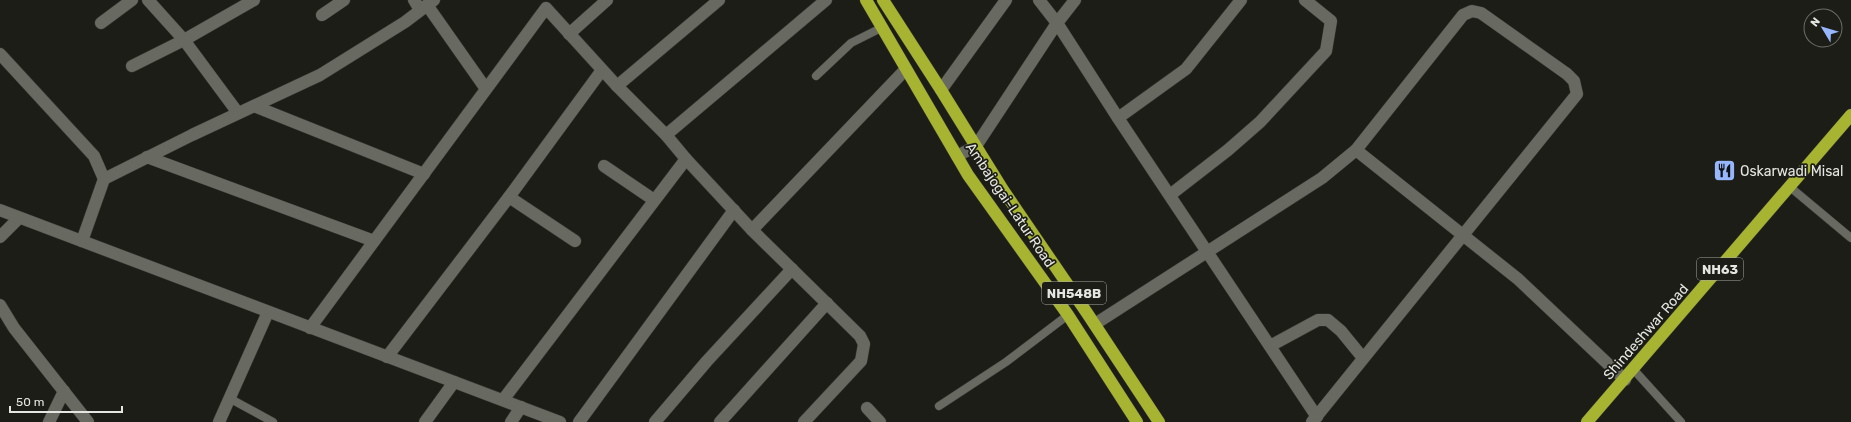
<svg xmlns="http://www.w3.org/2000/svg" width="1851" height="422" font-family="Rubik,sans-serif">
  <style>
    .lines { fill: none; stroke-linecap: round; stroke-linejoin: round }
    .lane-casing { stroke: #383834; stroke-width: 9 }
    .street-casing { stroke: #383834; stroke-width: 13 }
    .secondary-casing { stroke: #383834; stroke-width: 13 }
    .highway-casing { stroke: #383834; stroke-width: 13 }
    .lane { stroke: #686a62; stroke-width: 8 }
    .street { stroke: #686a62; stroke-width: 12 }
    .secondary { stroke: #686a62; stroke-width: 12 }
    .highway { stroke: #a7b432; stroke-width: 12 }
    .labels { text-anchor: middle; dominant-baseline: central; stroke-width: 3.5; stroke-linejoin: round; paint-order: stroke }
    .shield { fill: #1c1d16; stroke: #a9a9a4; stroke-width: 1 }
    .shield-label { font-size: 13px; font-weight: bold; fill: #e5e5e1 }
    .poi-label { font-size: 14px; fill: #e5e5e1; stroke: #1c1d16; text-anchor: start }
    .street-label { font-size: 14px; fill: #e5e5e1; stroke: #1c1d16 }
  </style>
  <rect width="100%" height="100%" fill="#1c1d16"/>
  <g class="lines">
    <defs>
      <g id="lane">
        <path d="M816,76L851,43L883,27"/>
        <path d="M1790,187L1851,238"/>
        <path d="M1634,370L1681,422"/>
        <path d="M229,398L273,422"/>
        <path d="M939,406L1006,362L1068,315"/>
      </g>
      <g id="street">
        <path d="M148,0L184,40L238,113"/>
        <path d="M414,0L420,10"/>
        <path d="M1039,0L1057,23L1118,118L1317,417"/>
        <path d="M427,5L486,89"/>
        <path d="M322,15L344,0"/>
        <path d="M101,23L132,0"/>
        <path d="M569,34L607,0"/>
        <path d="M0,54L94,156L104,179"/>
        <path d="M132,66L184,40L254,0"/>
        <path d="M617,86L719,0"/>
        <path d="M941,90L1006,0"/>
        <path d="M254,106L424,174"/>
        <path d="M1118,118L1186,69L1241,0"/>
        <path d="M666,135L826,0"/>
        <path d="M1356,150L1518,279L1625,380"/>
        <path d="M957,156L976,146L1057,23L1075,0"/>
        <path d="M147,157L374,241"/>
        <path d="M604,166L654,200"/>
        <path d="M1170,195L1228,150L1260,122L1326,51L1331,21L1305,0"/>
        <path d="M509,197L575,241"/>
        <path d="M752,230L906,69"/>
        <path d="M0,237L19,218"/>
        <path d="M82,241L104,179L192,135L320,75L405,22L434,0"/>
        <path d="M0,305L14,328L88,422"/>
        <path d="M1095,324L1322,178L1356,150L1463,15L1472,11L1481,13L1567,74L1574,81L1577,94L1312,422"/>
        <path d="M310,328L546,8L617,86L666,135L686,159L752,230L860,336L864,344L861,361L804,422"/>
        <path d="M1270,346L1318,320H1328L1341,331L1363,358"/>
        <path d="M387,357L509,197L602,70"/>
        <path d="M503,400L686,159"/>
        <path d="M867,408L880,422"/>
        <path d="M49,422L64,391"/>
        <path d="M219,422L268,312"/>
        <path d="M425,422L454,382"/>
        <path d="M511,422L521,407"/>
        <path d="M579,422L734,210"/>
        <path d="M655,422L707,361L792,269"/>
        <path d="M720,422L827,303"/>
      </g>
      <path id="secondary" d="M0,210L560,422"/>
      <g id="highway">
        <path d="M866,0L968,175L1068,315L1137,422"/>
        <path d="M883,0L941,90L1003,190L1087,313L1159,422"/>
        <path d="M1587,422L1851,115"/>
      </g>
    </defs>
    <use href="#lane" class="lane-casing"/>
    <use href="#street" class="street-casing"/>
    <use href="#secondary" class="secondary-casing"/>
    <use href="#highway" class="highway-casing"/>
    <use href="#lane" class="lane"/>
    <use href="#street" class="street"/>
    <use href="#secondary" class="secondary"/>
    <use href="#highway" class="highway"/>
  </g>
  <defs>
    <symbol id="restaurant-square" viewBox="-11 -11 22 22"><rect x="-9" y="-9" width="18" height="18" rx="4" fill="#96b6fd" stroke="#1c1d16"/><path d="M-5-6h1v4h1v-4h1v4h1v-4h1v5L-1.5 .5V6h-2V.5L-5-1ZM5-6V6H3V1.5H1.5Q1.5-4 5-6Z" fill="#111"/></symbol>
  </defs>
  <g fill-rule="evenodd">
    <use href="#restaurant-square" x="1712" y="158" width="25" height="25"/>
  </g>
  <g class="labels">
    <g class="shield">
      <rect x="1697" y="258" width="46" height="22" rx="3"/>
      <rect x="1042" y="282" width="64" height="22" rx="3"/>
    </g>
    <g class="shield-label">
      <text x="1720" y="269">NH63</text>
      <text x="1074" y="293">NH548B</text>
    </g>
    <g class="poi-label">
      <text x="1740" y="171">Oskarwadi Misal</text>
    </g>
    <g class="street-label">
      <text transform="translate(1010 205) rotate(56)">Ambajogai-Latur Road</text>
      <text transform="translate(1646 332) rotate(-49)">Shindeshwar Road</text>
    </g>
  </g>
  <g transform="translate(1823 28) rotate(308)"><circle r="19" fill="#1c1d16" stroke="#6c6d67"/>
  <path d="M0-3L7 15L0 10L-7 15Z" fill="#96b6fd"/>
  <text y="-6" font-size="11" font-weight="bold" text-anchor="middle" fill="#e5e5e1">N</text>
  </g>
  <path d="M10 406v6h112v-6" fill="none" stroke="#e5e5e1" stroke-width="2"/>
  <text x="16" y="406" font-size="12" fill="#e5e5e1" stroke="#1c1d16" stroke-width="3" paint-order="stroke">50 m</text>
</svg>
